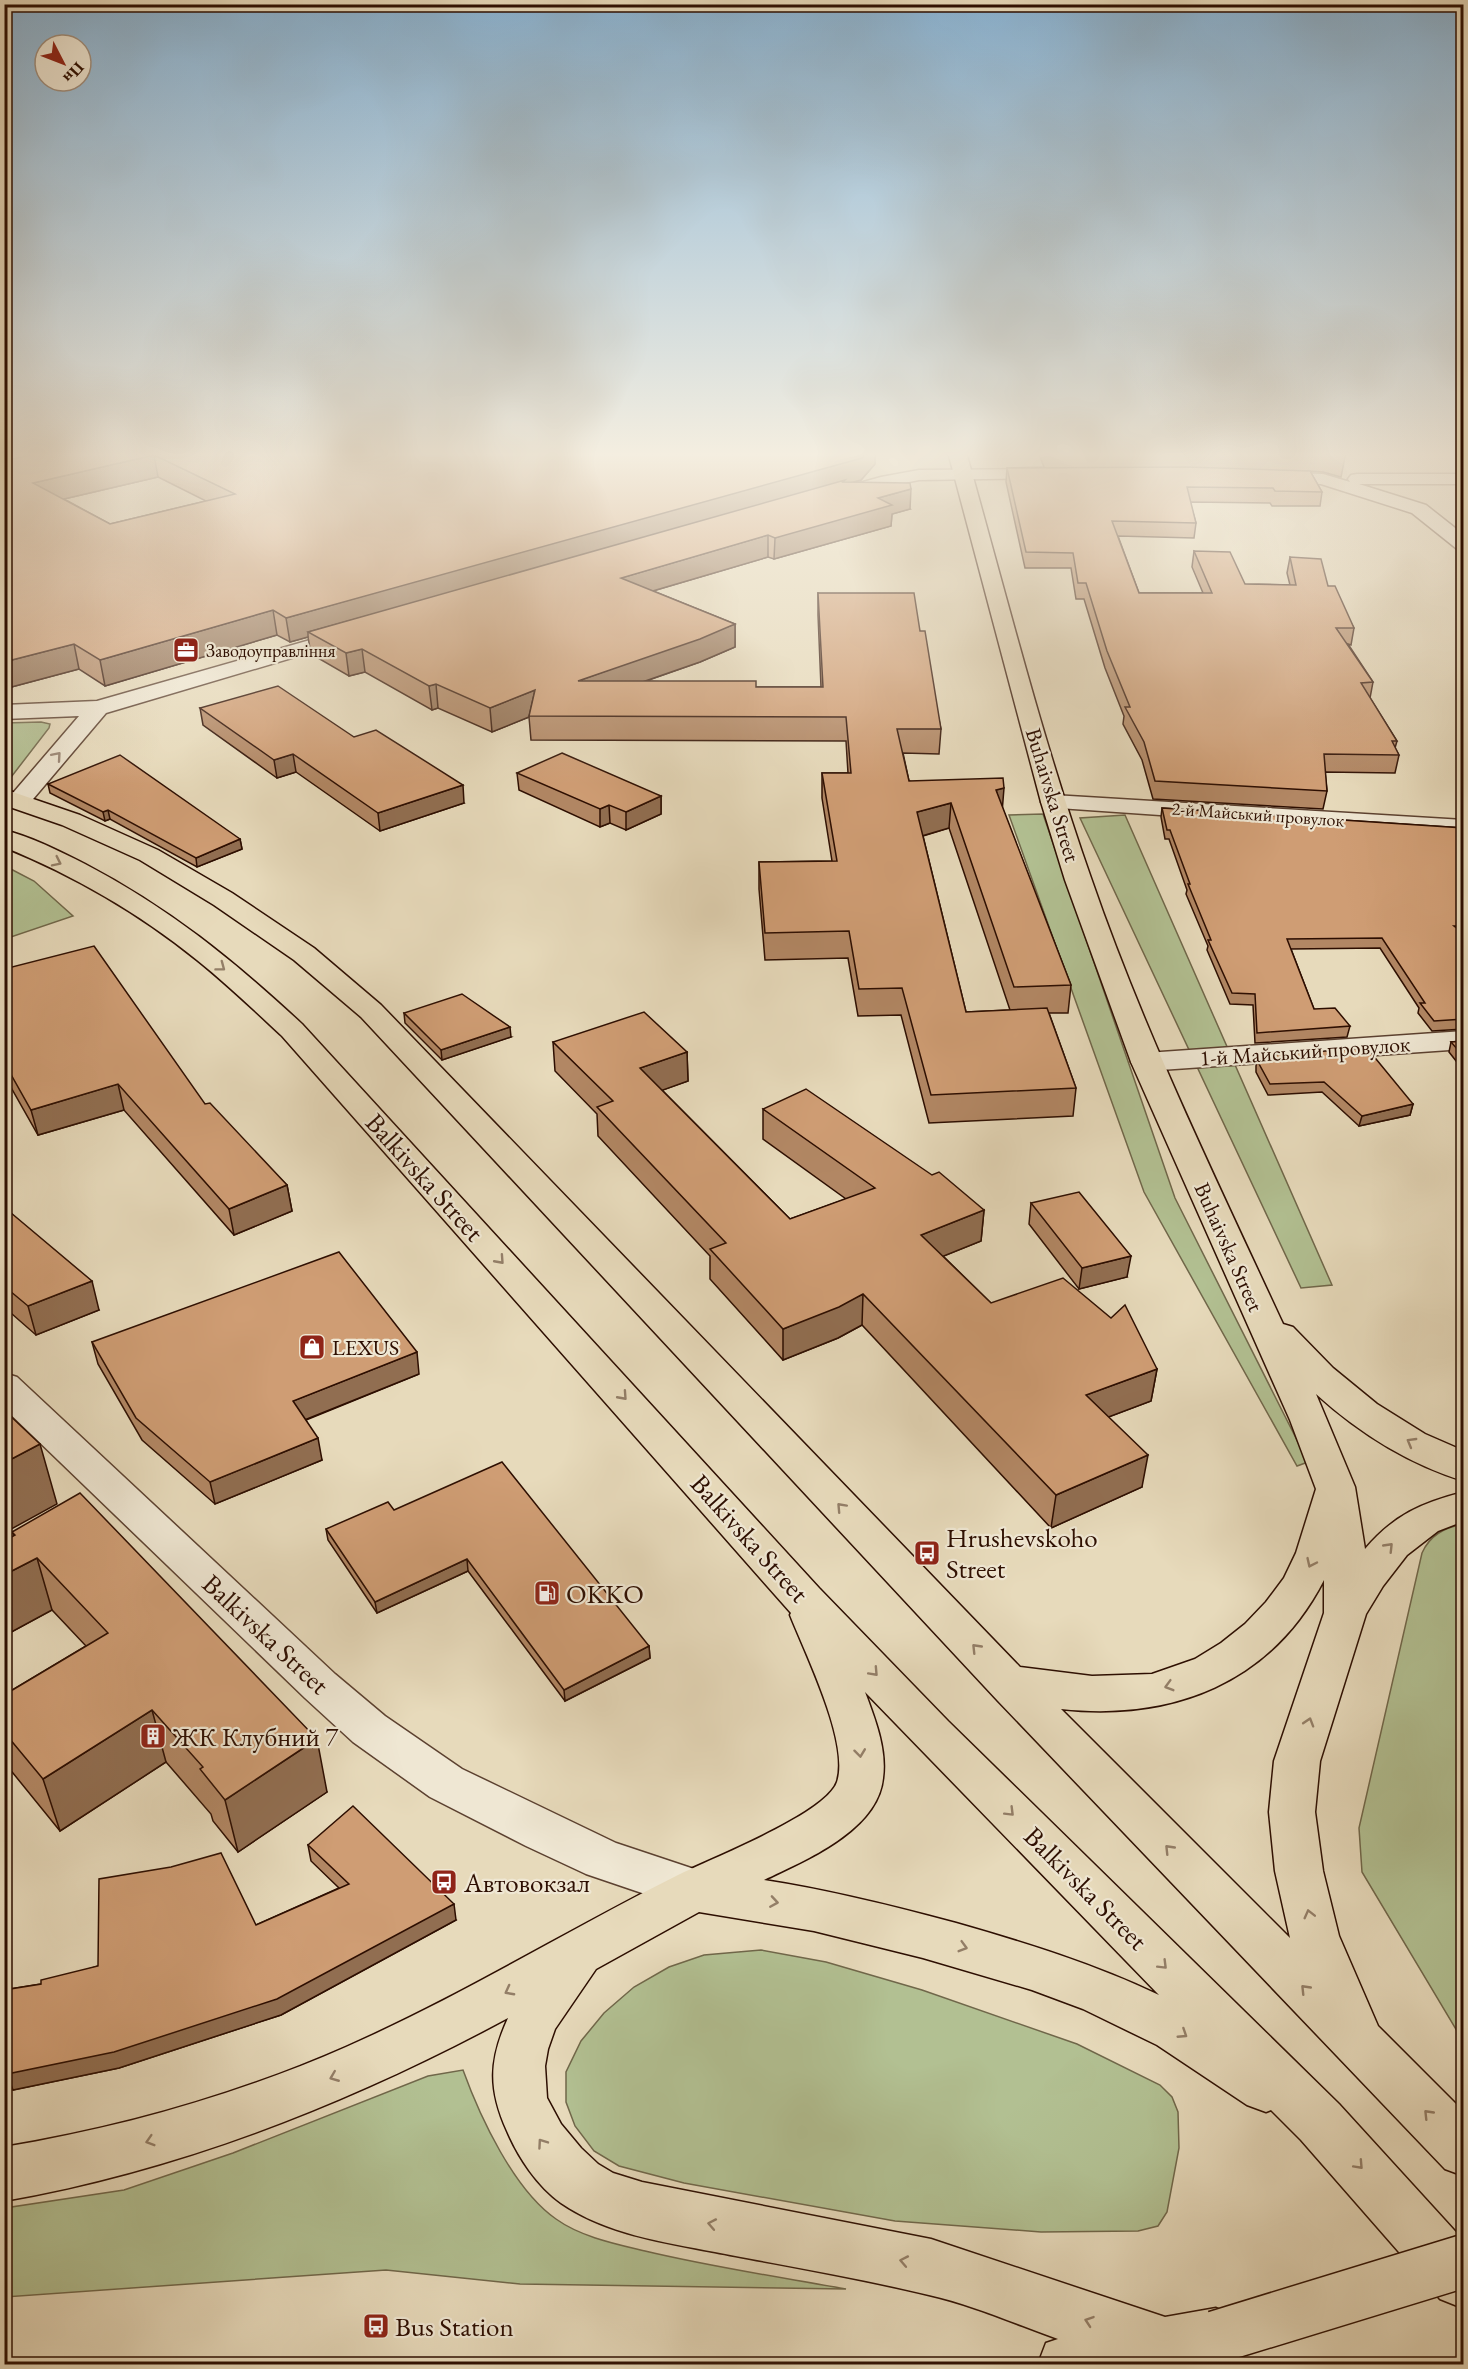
<svg xmlns="http://www.w3.org/2000/svg" width="1468" height="2369" font-family="'EB Garamond',serif">
  <style>
    .green { fill: #b2c092; stroke: #70674a; stroke-width: 1.5 }
    .lines { fill: none; stroke-linecap: round; stroke-linejoin: round }
    .minor-casing { stroke: #5c4130; stroke-width: 3 }
    .major-casing { stroke: #2d0e01; stroke-width: 3 }
    .minor { fill: #efe7d3; fill-rule: evenodd }
    .major { fill: #e7dabb; fill-rule: evenodd }
    .major-bridge-casing { stroke: #2d0e01; stroke-width: 55; stroke-linecap: butt }
    .major-bridge { stroke: #e7dabb; stroke-width: 52 }
    .wall { fill: #b28764; stroke: #2d0e01; stroke-width: 1.5; fill-rule: evenodd }
    .shaded-wall { fill: #916e51; stroke: #2d0e01; stroke-width: 1.5 }
    .building { fill: #cf9d74; stroke: #2d0e01; stroke-width: 1.5; fill-rule: evenodd }
    .oneway { stroke: #988574 }
    .oneway2 { stroke: #937e67 }
    .labels { text-anchor: middle; dominant-baseline: central; stroke-width: 4.5; stroke-linejoin: round; paint-order: stroke }
    .far-poi-label { font-size: 18px; fill: #2d0e01; stroke: #efe7d3; text-anchor: start }
    .far-street-label { font-size: 18px; fill: #2d0e01; stroke: #efe7d3 }
    .street-label { font-size: 22px; fill: #2d0e01; stroke: #efe7d3 }
    .poi-label { font-size: 22px; fill: #2d0e01; stroke: #efe7d3; text-anchor: start }
    .near-street-label { font-size: 27px; fill: #2d0e01; stroke: #efe7d3 }
    .near-poi-label { font-size: 27px; fill: #2d0e01; stroke: #efe7d3; text-anchor: start }
  </style>
  <rect width="100%" height="100%" fill="#e7dabb"/>
  <filter id="stains"><feTurbulence type="fractalNoise" baseFrequency=".00333" numOctaves="4"/><feColorMatrix values="0 0 0 0 .2 0 0 0 0 .09 0 0 0 0 .02 0 0 0 .5 -.17"/></filter>
  <radialGradient id="worn" r=".72"><stop offset=".6" stop-color="#630" stop-opacity="0"/><stop offset="1" stop-color="#630" stop-opacity=".3"/></radialGradient>
  <g class="green">
    <path d="M41,722L50,724L49,728L5,785V723Z"/>
    <path d="M1043,814L1175,1198L1308,1462L1297,1466L1144,1192L1009,815Z"/>
    <path d="M1125,815L1332,1285L1301,1288L1080,818Z"/>
    <path d="M5,866L34,881L73,916L5,939Z"/>
    <path d="M1463,1524H1464L1463,2041L1362,1872L1359,1828L1422,1553C1430,1535 1444,1528 1463,1524Z"/>
    <path d="M761,1950L826,1962L922,1990L1077,2044L1160,2085L1172,2097L1178,2112L1179,2148L1167,2212L1158,2226L1138,2231L1041,2232L895,2221L684,2183L619,2166L594,2151L575,2126L566,2102V2072L581,2041L604,2013L634,1987L669,1967L704,1955Z"/>
    <path d="M463,2070C480,2117 514,2190 556,2219C581,2237 616,2244 645,2251C712,2267 779,2277 846,2289L520,2284L386,2270L5,2297V2208L124,2190L233,2153L428,2076Z"/>
  </g>
  <g class="lines">
    <defs>
      <g id="minor">
        <path d="M1050,469L1056,470L1059,474L1056,478L919,480L884,487L837,500L831,499L828,495L831,491L881,477L919,470Z"/>
        <path d="M1270,472L1323,474L1350,482L1348,479L1351,475L1357,474H1464V484H1359L1426,505L1464,535V551L1457,549L1412,513L1321,484L1264,481L1261,477L1264,473Z"/>
        <path d="M352,628L359,630L363,634L359,638L106,713L28,805L19,807L10,805L7,800L79,716L4,719V705L97,701Z"/>
        <path d="M1053,795L1464,820V836L1044,807L1041,802L1044,797Z"/>
        <path d="M1464,1031V1049L1146,1071L1135,1068L1131,1062L1135,1056L1146,1053Z"/>
        <path d="M4,1373L17,1377L335,1674L385,1716L462,1769L616,1843L712,1875L719,1890L712,1905L695,1911L586,1874L526,1846L430,1797L353,1742L305,1698L4,1408Z"/>
      </g>
      <g id="major">
        <path d="M948,452H966C1006,594 1042,739 1091,878C1144,1032 1215,1177 1283,1324L1293,1327L1333,1368L1377,1404L1425,1434L1464,1451V1481C1408,1464 1358,1432 1316,1394L1355,1487L1365,1549C1394,1515 1421,1503 1464,1492V1521L1438,1531L1407,1555L1383,1586L1366,1614L1320,1761L1315,1812L1323,1871L1339,1936L1378,2026L1464,2112V2176L1445,2169L998,1701L361,1017L294,960L214,905L140,860L62,825L4,805V789L80,815L158,850L232,893L314,948L381,1005L1020,1667L1092,1676L1152,1674L1195,1659L1221,1643L1245,1624L1266,1602L1284,1578L1296,1553L1316,1489L1290,1420L1131,1062L1065,880L1041,802ZM1324,1580V1613L1274,1761L1269,1812L1275,1871L1290,1938L1061,1709C1173,1721 1271,1683 1324,1580Z"/>
        <path d="M4,830C32,837 59,851 85,864C169,908 233,960 302,1024L819,1588L948,1721L1339,2104L1464,2241V2306L1460,2307L1440,2299L1301,2140L1271,2110L1266,2112L1247,2105L1157,2045L1083,2009L1032,1990L923,1958L814,1931L699,1912L596,1969L555,2029L548,2049L545,2066L547,2098L561,2124L581,2148L598,2164L613,2173L642,2182L931,2239L1165,2317L1216,2308L1236,2317L1245,2337L1236,2357L1219,2364H1038L1046,2343L1058,2339C1016,2324 973,2305 929,2295C859,2278 787,2266 715,2252C663,2242 606,2234 561,2203C537,2186 518,2157 507,2131C488,2089 489,2060 508,2018C350,2103 182,2170 4,2201V2147C120,2128 239,2094 346,2047C460,1997 566,1931 678,1875C710,1859 826,1814 837,1782C850,1743 805,1653 790,1615L791,1613L282,1036C254,1010 227,984 197,960C139,913 73,875 4,847ZM865,1692L1159,1995C1094,1964 1026,1943 956,1923C893,1906 829,1890 764,1880C806,1860 878,1830 883,1778C887,1749 875,1719 865,1692Z"/>
      </g>
    </defs>
    <use href="#minor" class="minor-casing"/>
    <use href="#major" class="major-casing"/>
    <use href="#minor" class="minor"/>
    <use href="#major" class="major"/>
    <defs>
      <path id="major-bridge" d="M1216,2337L1464,2261"/>
    </defs>
    <use href="#major-bridge" class="major-bridge-casing"/>
    <use href="#major-bridge" class="major-bridge"/>
  </g>
  <g class="wall">
    <path d="M44,452H875V464L861,480L855,482L910,509L892,514L891,526L774,559L768,557L653,591L735,624V647L700,662L646,681L756,687H821L818,615V593L920,631L941,729L939,754L903,753L909,781L1002,807L1071,985L1068,1013H1049L1076,1088L1073,1116L929,1123L901,1015L858,1016L848,958L765,960L759,889V862L832,861L822,798V773H848L846,741L531,740L529,717L492,732L438,708L432,710L365,672L349,676L311,654L308,637L290,642L277,635L105,686L79,669L4,689ZM158,477L206,501L110,524L64,499ZM949,828L1010,1010L966,1012L923,836Z"/>
    <path d="M1038,452H1346L1341,477L1323,472L1310,471L1322,492L1320,506H1272L1270,503L1190,502L1196,523L1194,538L1118,536L1139,593H1203L1192,567L1194,551L1245,584L1290,585L1287,573L1290,557L1328,586L1354,628L1351,645L1348,644L1373,682L1370,698L1397,741L1395,748L1399,755L1395,773L1325,772L1327,791L1323,809L1153,799L1142,760L1123,724L1124,716L1105,668L1084,599H1076L1071,568H1025L1006,482L1007,468L1044,467Z"/>
    <path d="M200,708L354,737L464,803L380,831L296,772L277,778L203,725Z"/>
    <path d="M517,773L661,796V814L626,830L610,823L600,827L519,790Z"/>
    <path d="M48,784L240,839L242,849L197,867L110,819L105,821L50,793Z"/>
    <path d="M1162,808L1464,828V1029L1432,1031L1418,1013L1419,1008L1380,948L1291,949L1314,1009L1350,1026L1347,1037L1255,1043L1253,1005L1230,1004L1207,950L1208,946L1186,894L1187,890L1169,839H1165L1161,817Z"/>
    <path d="M4,969L205,1104L287,1185L292,1211L234,1235L124,1110L38,1135L4,1075Z"/>
    <path d="M404,1013L511,1037L442,1060L405,1023Z"/>
    <path d="M1464,1041V1071L1449,1052L1451,1042Z"/>
    <path d="M553,1042L687,1052L688,1081L662,1090L790,1219L846,1199L763,1139V1109L984,1210L981,1241L943,1256L991,1303L1157,1369L1151,1401L1108,1417L1142,1487L1051,1528L862,1325L838,1338L783,1360L710,1279V1256L598,1136L597,1114L555,1071Z"/>
    <path d="M1258,1056L1413,1104L1410,1115L1359,1126L1322,1092L1268,1095L1256,1072V1066Z"/>
    <path d="M1031,1203L1127,1277L1079,1289L1029,1224Z"/>
    <path d="M4,1207L99,1310L36,1335L4,1307Z"/>
    <path d="M92,1342L419,1374L306,1420L322,1460L215,1504L142,1440L98,1364Z"/>
    <path d="M394,1510L649,1646L650,1658L565,1701L468,1571L377,1613L328,1540L326,1529Z"/>
    <path d="M12,1532L327,1792L238,1852L213,1821L211,1814L166,1762L60,1831L4,1762V1695L86,1646L52,1610L4,1636V1541L14,1536Z"/>
    <path d="M308,1845L456,1920L281,2015L119,2068L13,2090L12,2086L4,2088V1990L41,1984L98,1966L256,1925L339,1888L311,1861Z"/>
  </g>
  <g class="shaded-wall">
    <path d="M867,452H875V464L861,480L308,632V637L290,642L286,618Z"/>
    <path d="M154,455L158,477L38,505L33,483Z"/>
    <path d="M911,489L910,509L892,514L891,526L774,559L775,538L878,498Z"/>
    <path d="M768,535V557L622,600L621,578Z"/>
    <path d="M273,610L277,635L105,686L100,660Z"/>
    <path d="M735,624V647L700,662L579,704L578,681Z"/>
    <path d="M74,644L79,669L4,689V662Z"/>
    <path d="M362,649L365,672L349,676L346,653Z"/>
    <path d="M436,684L438,708L432,710L429,686Z"/>
    <path d="M535,690L529,717L492,732L490,708Z"/>
    <path d="M293,754L296,772L277,778L274,760Z"/>
    <path d="M463,785L464,803L380,831L378,813Z"/>
    <path d="M1004,788L1002,813L996,790Z"/>
    <path d="M661,796V814L626,830V812Z"/>
    <path d="M951,803L949,828L915,838L917,812Z"/>
    <path d="M609,805L610,823L600,827V809Z"/>
    <path d="M108,810L110,819L105,821L103,812Z"/>
    <path d="M240,839L242,849L197,867L196,858Z"/>
    <path d="M510,1027L511,1037L442,1060L441,1050Z"/>
    <path d="M687,1052L688,1081L641,1098L640,1068Z"/>
    <path d="M118,1084L124,1110L38,1135L31,1110Z"/>
    <path d="M1413,1104L1410,1115L1359,1126L1362,1116Z"/>
    <path d="M287,1185L292,1211L234,1235L229,1209Z"/>
    <path d="M984,1210L981,1241L919,1266L921,1235Z"/>
    <path d="M1131,1256L1127,1277L1079,1289L1082,1268Z"/>
    <path d="M92,1281L99,1310L36,1335L28,1306Z"/>
    <path d="M863,1294L862,1325L838,1338L783,1360V1329Z"/>
    <path d="M417,1352L419,1374L297,1423L293,1401Z"/>
    <path d="M1157,1369L1151,1401L1082,1427L1086,1395Z"/>
    <path d="M318,1438L322,1460L215,1504L210,1482Z"/>
    <path d="M40,1444L57,1504L4,1533V1463Z"/>
    <path d="M1148,1455L1142,1487L1051,1528L1056,1495Z"/>
    <path d="M37,1558L52,1610L4,1636V1575Z"/>
    <path d="M467,1559L468,1571L377,1613L375,1602Z"/>
    <path d="M649,1646L650,1658L565,1701L564,1690Z"/>
    <path d="M152,1710L166,1762L60,1831L43,1779Z"/>
    <path d="M317,1739L327,1792L238,1852L225,1800Z"/>
    <path d="M454,1904L456,1920L281,2015L119,2068L13,2090L7,2074Z"/>
  </g>
  <g class="building">
    <path d="M44,452H867L862,458L286,618L273,610L100,660L74,644L4,662V461ZM154,455L235,494L110,524L33,483Z"/>
    <path d="M1187,467L1310,471L1322,492L1275,491L1273,488L1187,487L1196,523L1112,521L1139,593H1212L1194,551L1230,552L1245,584L1296,585L1290,557L1321,559L1328,586H1335L1354,628H1336L1373,682L1361,683L1397,741H1392L1399,755L1324,754L1327,791L1155,781L1144,742L1125,707H1130L1107,651L1086,583H1078L1073,553L1026,552L1007,468Z"/>
    <path d="M845,480L843,482L910,483L911,489L878,498L892,505L775,538L768,535L621,578L735,624L700,639L578,681H756V687H823L818,593H914L920,631H925L941,729H897L909,781L1003,778L1004,788L996,790L1071,985L1014,987L951,803L917,812L966,1012L1047,1008L1076,1088L931,1095L902,988L859,989L849,931L765,933L759,862L837,861L822,773H851L846,717L529,716L535,690L490,708L436,684L429,686L362,649L346,653L308,632Z"/>
    <path d="M278,686L354,737L376,730L463,785L378,813L293,754L274,760L200,708Z"/>
    <path d="M562,753L661,796L626,812L609,805L600,809L517,773Z"/>
    <path d="M120,755L240,839L196,858L108,810L103,812L48,784Z"/>
    <path d="M1162,808L1464,828V926H1454L1464,934V1019L1434,1021L1420,1003H1425L1382,938L1287,939L1314,1009L1335,1008L1350,1026L1257,1033L1255,994L1232,993L1208,940H1211L1188,884H1190L1170,830H1167Z"/>
    <path d="M94,946L205,1104L210,1103L287,1185L229,1209L118,1084L31,1110L4,1062V969Z"/>
    <path d="M462,994L510,1027L441,1050L404,1013Z"/>
    <path d="M644,1012L687,1052L640,1068L790,1219L875,1188L763,1109L806,1089L932,1175L939,1172L984,1210L921,1235L991,1303L1063,1278L1111,1318L1125,1305L1157,1369L1086,1395L1148,1455L1056,1495L863,1294L839,1307L783,1329L710,1249L726,1243L597,1107L613,1101L553,1042Z"/>
    <path d="M1464,1041V1057L1451,1042Z"/>
    <path d="M1367,1048L1413,1104L1362,1116L1324,1082L1270,1084L1258,1062V1056Z"/>
    <path d="M1079,1192L1131,1256L1082,1268L1031,1203Z"/>
    <path d="M4,1207L92,1281L28,1306L4,1286Z"/>
    <path d="M339,1252L417,1352L293,1401L318,1438L210,1482L136,1418L92,1342Z"/>
    <path d="M4,1410L40,1444L4,1463Z"/>
    <path d="M502,1462L649,1646L564,1690L467,1559L375,1602L326,1529L388,1502L394,1510Z"/>
    <path d="M80,1493L317,1739L225,1800L200,1769L203,1767L152,1710L43,1779L4,1732V1695L108,1633L37,1558L4,1575V1541L15,1535L12,1532Z"/>
    <path d="M353,1806L454,1904L277,1999L114,2052L7,2074V2070L4,2071V1990L41,1984V1980L98,1966L99,1879L171,1867L221,1853L256,1925L349,1884L308,1845Z"/>
  </g>
  <defs><path id="oneway-chevron" d="M-2-3.5L2.5 0L-2 3.5" fill="none" stroke-width="1.6" stroke-linecap="round" stroke-linejoin="round" transform="scale(1.5)"/></defs>
  <use class="oneway" href="#oneway-chevron" transform="translate(57 756) rotate(-49)"/>
  <g class="oneway2">
    <use href="#oneway-chevron" transform="translate(57 862) rotate(26)"/>
    <use href="#oneway-chevron" transform="translate(221 967) rotate(37)"/>
    <use href="#oneway-chevron" transform="translate(500 1260) rotate(48)"/>
    <use href="#oneway-chevron" transform="translate(623 1396) rotate(48)"/>
    <use href="#oneway-chevron" transform="translate(1411 1442) rotate(-150)"/>
    <use href="#oneway-chevron" transform="translate(841 1507) rotate(-133)"/>
    <use href="#oneway-chevron" transform="translate(1389 1547) rotate(-46)"/>
    <use href="#oneway-chevron" transform="translate(1311 1563) rotate(115)"/>
    <use href="#oneway-chevron" transform="translate(976 1648) rotate(-134)"/>
    <use href="#oneway-chevron" transform="translate(874 1672) rotate(47)"/>
    <use href="#oneway-chevron" transform="translate(1169 1686) rotate(164)"/>
    <use href="#oneway-chevron" transform="translate(1309 1722) rotate(-73)"/>
    <use href="#oneway-chevron" transform="translate(860 1753) rotate(83)"/>
    <use href="#oneway-chevron" transform="translate(1010 1812) rotate(45)"/>
    <use href="#oneway-chevron" transform="translate(1169 1849) rotate(-134)"/>
    <use href="#oneway-chevron" transform="translate(774 1902) rotate(9)"/>
    <use href="#oneway-chevron" transform="translate(1309 1914) rotate(-104)"/>
    <use href="#oneway-chevron" transform="translate(963 1947) rotate(16)"/>
    <use href="#oneway-chevron" transform="translate(1163 1965) rotate(45)"/>
    <use href="#oneway-chevron" transform="translate(1305 1989) rotate(-134)"/>
    <use href="#oneway-chevron" transform="translate(509 1991) rotate(152)"/>
    <use href="#oneway-chevron" transform="translate(1183 2034) rotate(33)"/>
    <use href="#oneway-chevron" transform="translate(334 2077) rotate(158)"/>
    <use href="#oneway-chevron" transform="translate(1428 2114) rotate(-134)"/>
    <use href="#oneway-chevron" transform="translate(150 2141) rotate(163)"/>
    <use href="#oneway-chevron" transform="translate(542 2143) rotate(-125)"/>
    <use href="#oneway-chevron" transform="translate(1359 2165) rotate(47)"/>
    <use href="#oneway-chevron" transform="translate(712 2224) rotate(-169)"/>
    <use href="#oneway-chevron" transform="translate(904 2261) rotate(-169)"/>
    <use href="#oneway-chevron" transform="translate(1089 2321) rotate(-161)"/>
  </g>
  <linearGradient id="sky" x2="0" y2="1"><stop stop-color="#8ab5d6"/><stop offset="0.58" stop-color="#f4eee0"/><stop offset="1" stop-color="#f4eee0" stop-opacity="0"/></linearGradient>
  <rect width="1468" height="784" fill="url(#sky)"/>
  <defs>
    <symbol id="office-square" viewBox="-11 -11 22 22"><rect x="-9" y="-9" width="18" height="18" rx="4" fill="#8f2418" stroke="#efe7d3"/><path d="M-6-3h4V-5.5h4V-3h4V5H-6ZM-1-4.5V-3h2v-1.5ZM-6 0V1H6V0Z" fill="#fff"/></symbol>
    <symbol id="shop-square" viewBox="-11 -11 22 22"><rect x="-9" y="-9" width="18" height="18" rx="4" fill="#8f2418" stroke="#efe7d3"/><path d="M-5-2.5h2.3a2.7 3.5 0 0 1 5.4 0H5L5.5 6h-11ZM-1.5-2.5h3a1.5 2.3 0 0 0-3 0Z" fill="#fff"/></symbol>
    <symbol id="bus-square" viewBox="-11 -11 22 22"><rect x="-9" y="-9" width="18" height="18" rx="4" fill="#8f2418" stroke="#efe7d3"/><path d="M-5-6H5V4H4V6H2V4H-2V6H-4V4H-5ZM-3.5-4V0h7V-4ZM-3.5 1.2v1.5H-2V1.2ZM2 1.2v1.5H3.5V1.2Z" fill="#fff"/></symbol>
    <symbol id="fuel-square" viewBox="-11 -11 22 22"><rect x="-9" y="-9" width="18" height="18" rx="4" fill="#8f2418" stroke="#efe7d3"/><path d="M-5.5-6h7V0h2V4h1.3V-2.5L3-4.5l.8-.8L6-3V5H2.5V1h-1V6h-7ZM-4.2-4.7v3.2H.2V-4.7Z" fill="#fff"/></symbol>
    <symbol id="building-square" viewBox="-11 -11 22 22"><rect x="-9" y="-9" width="18" height="18" rx="4" fill="#8f2418" stroke="#efe7d3"/><path d="M-4-6H4V6H1V3H-1V6H-4ZM-2.5-4.3h1.7v1.8h-1.7ZM.8-4.3h1.7v1.8H.8ZM-2.5-1h1.7V.8h-1.7ZM.8-1h1.7V.8H.8Z" fill="#fff"/></symbol>
  </defs>
  <g fill-rule="evenodd">
    <use href="#office-square" x="171" y="635" width="30" height="30"/>
    <use href="#shop-square" x="297" y="1332" width="30" height="30"/>
    <use href="#bus-square" x="912" y="1538" width="30" height="30"/>
    <use href="#fuel-square" x="532" y="1578" width="30" height="30"/>
    <use href="#building-square" x="138" y="1721" width="30" height="30"/>
    <use href="#bus-square" x="429" y="1867" width="30" height="30"/>
    <use href="#bus-square" x="361" y="2311" width="30" height="30"/>
  </g>
  <g class="labels">
    <g class="far-poi-label">
      <text x="206" y="650">Заводоуправління</text>
    </g>
    <g class="far-street-label">
      <text transform="translate(1258 814) rotate(4)">2-й Майський провулок</text>
    </g>
    <g class="street-label">
      <text transform="translate(1053 795) rotate(73)">Buhaivska Street</text>
      <text transform="translate(1305 1051) rotate(-4)">1-й Майський провулок</text>
      <text transform="translate(1229 1247) rotate(66)">Buhaivska Street</text>
    </g>
    <g class="poi-label">
      <text x="332" y="1347">LEXUS</text>
    </g>
    <g class="near-street-label">
      <text transform="translate(425 1177) rotate(48)">Balkivska Street</text>
      <text transform="translate(750 1538) rotate(48)">Balkivska Street</text>
      <text transform="translate(266 1634) rotate(43)">Balkivska Street</text>
      <text transform="translate(1086 1888) rotate(45)">Balkivska Street</text>
    </g>
    <g class="near-poi-label">
      <text x="946" y="1537">Hrushevskoho<tspan x="946" dy="31">Street</tspan></text>
      <text x="566" y="1593">OKKO</text>
      <text x="172" y="1736">ЖК Клубний 7</text>
      <text x="464" y="1882">Автовокзал</text>
      <text x="395" y="2326">Bus Station</text>
    </g>
  </g>
  <rect width="1468" height="2369" fill="none" stroke="#e7dabb" stroke-width="24"/>
  <rect x="6" y="6" width="1456" height="2357" fill="none" stroke="#2d0e01" stroke-width="3"/>
  <rect x="12" y="12" width="1444" height="2345" fill="none" stroke="#2d0e01" stroke-width="1.5"/>
  <g transform="translate(63 63) rotate(132)"><circle r="28" fill="#efe7d3" stroke="#a1907f" stroke-width="1.5"/>
  <path d="M0-4.5L10 22L0 15L-10 22Z" fill="#8f2418"/>
  <text y="-9" font-size="16" font-weight="bold" text-anchor="middle" fill="#2d0e01">Пн</text>
  </g>
  <rect width="100%" height="100%" filter="url(#stains)"/>
  <rect width="100%" height="100%" fill="url(#worn)"/>
</svg>
